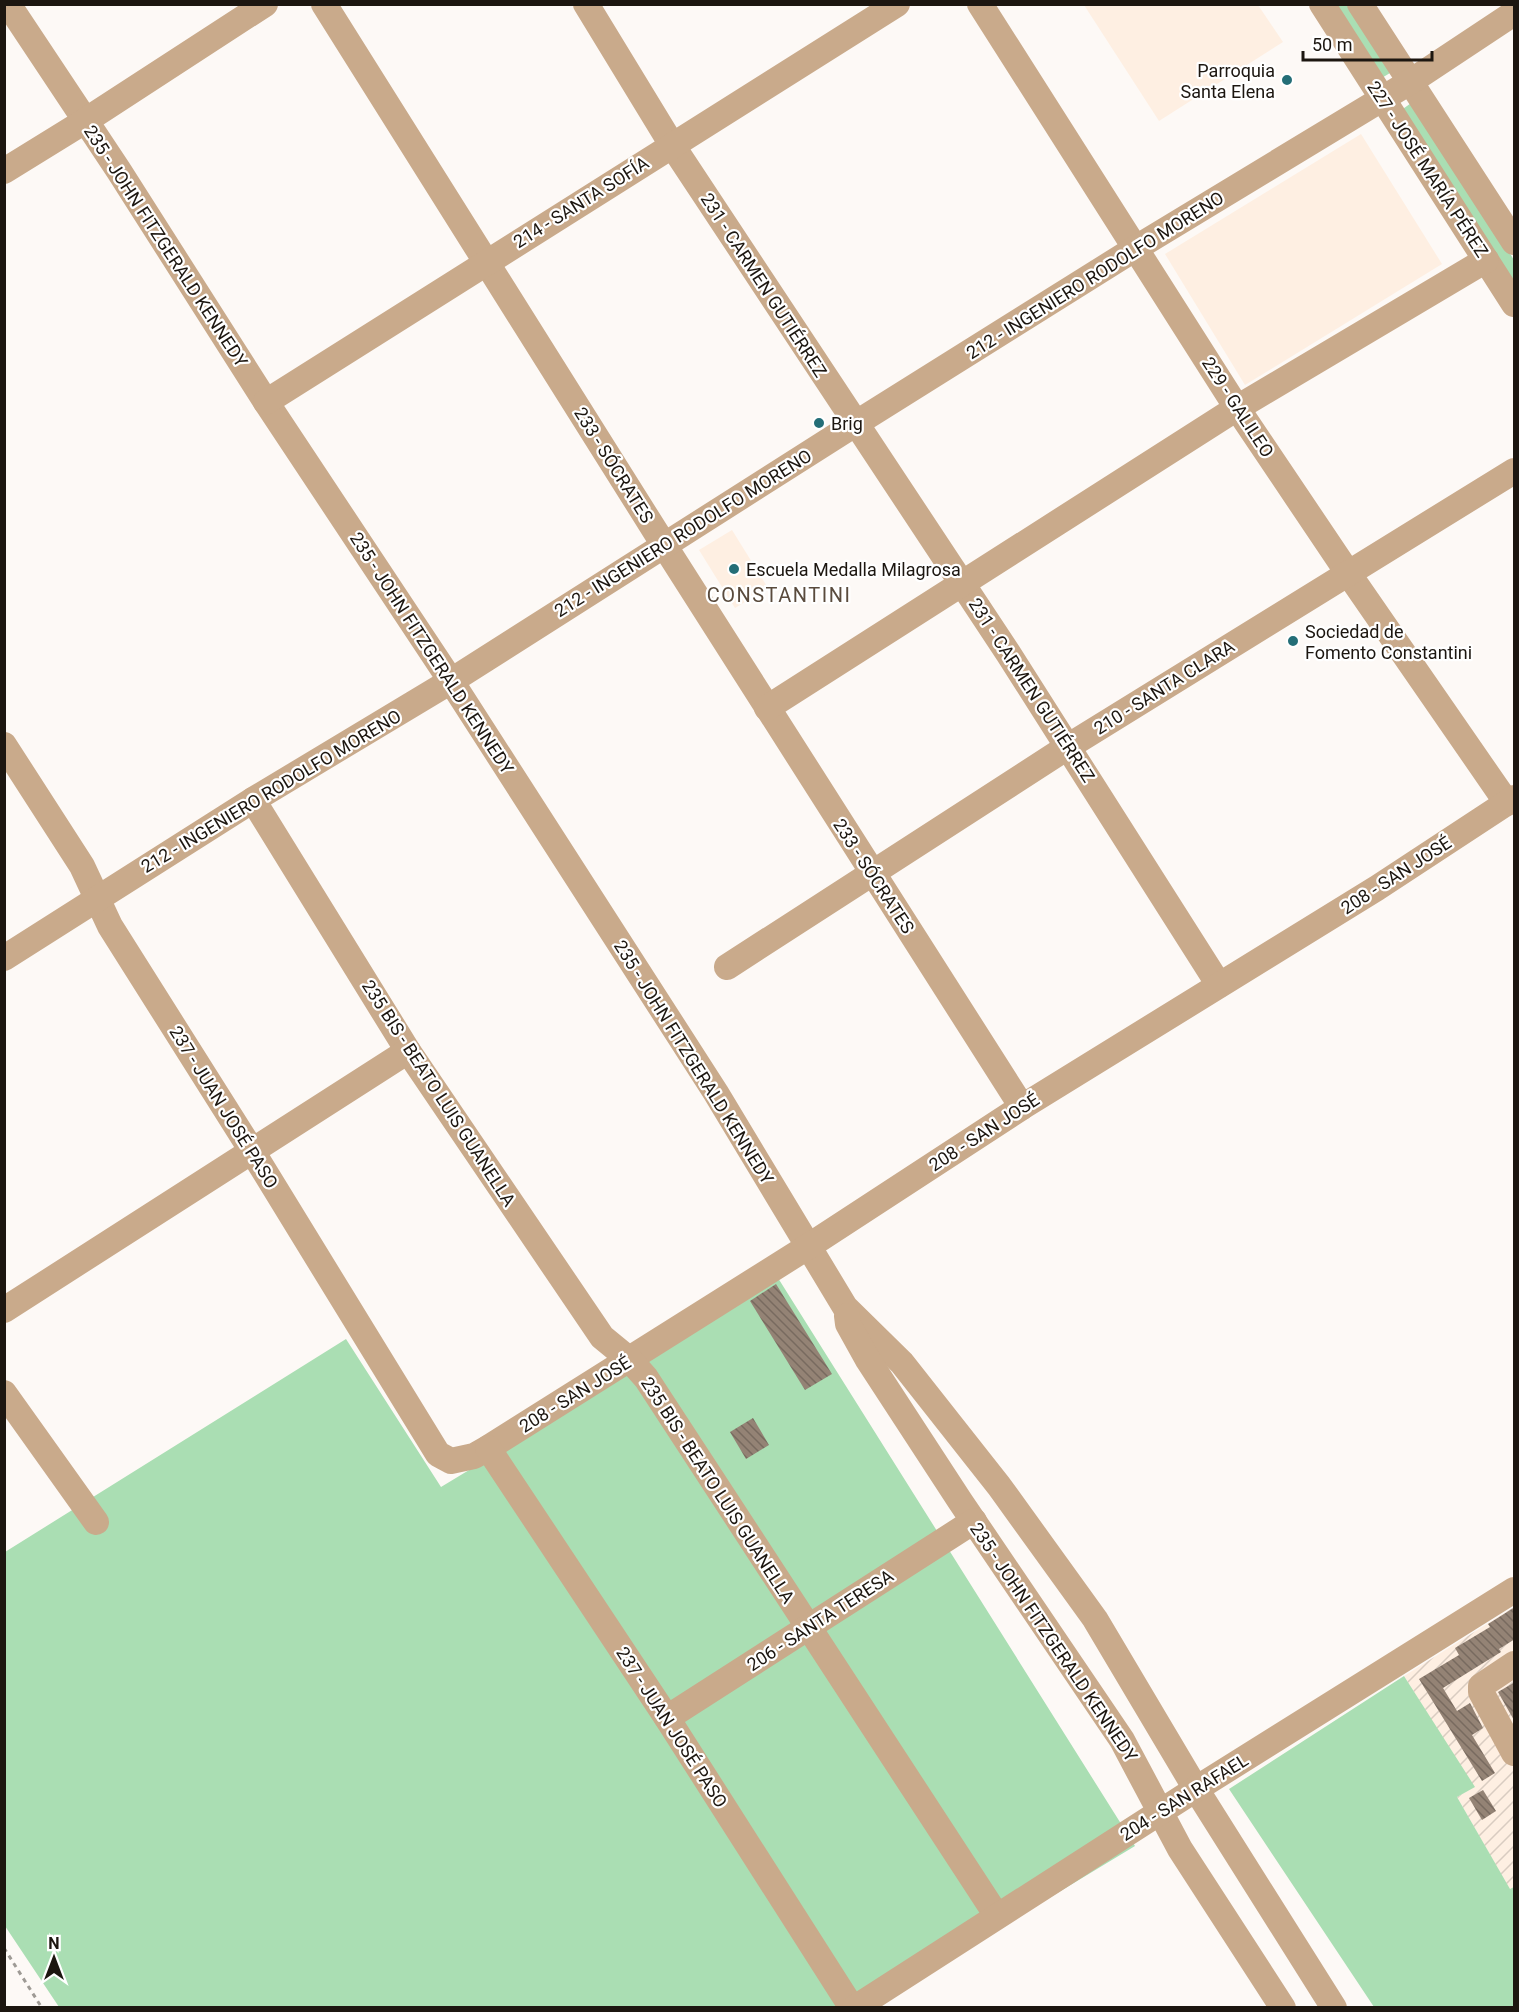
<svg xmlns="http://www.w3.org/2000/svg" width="1519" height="2012" font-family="Roboto,sans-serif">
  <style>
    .built { fill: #feefe2 }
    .industrial { fill: url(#industrial-furrows) }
    .green { fill: #aadeb3 }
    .building { fill: url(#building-back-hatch) }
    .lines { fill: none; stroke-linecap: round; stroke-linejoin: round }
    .path { stroke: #9e9a95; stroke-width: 3; stroke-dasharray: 4.5 4.5; stroke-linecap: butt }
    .minor { stroke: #c9aa8b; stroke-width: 26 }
    .poi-dot { fill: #246e77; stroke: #fff; stroke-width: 2 }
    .labels { text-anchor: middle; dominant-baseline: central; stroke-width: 4.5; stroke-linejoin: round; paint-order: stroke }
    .poi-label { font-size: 18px; fill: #1c1610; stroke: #fff; text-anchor: start }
    .street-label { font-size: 18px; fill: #1c1610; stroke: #fff }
    .neighbourhood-label { font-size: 20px; letter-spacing: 1.5px; fill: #5a4b3d; stroke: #fff }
  </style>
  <defs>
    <pattern id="industrial-furrows" width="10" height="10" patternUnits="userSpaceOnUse" patternTransform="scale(1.5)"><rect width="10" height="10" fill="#feefe2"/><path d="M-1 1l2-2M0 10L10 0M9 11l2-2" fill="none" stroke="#d9ccc1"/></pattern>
    <pattern id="building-back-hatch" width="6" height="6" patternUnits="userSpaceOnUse" patternTransform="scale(1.5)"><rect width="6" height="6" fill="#948375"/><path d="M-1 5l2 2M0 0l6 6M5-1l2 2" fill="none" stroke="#786a5f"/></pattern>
  </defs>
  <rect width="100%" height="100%" fill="#fdf9f6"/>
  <g class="built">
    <path d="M1084,5H1258L1283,42L1159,121Z"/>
    <path d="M1361,134L1442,264L1245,385L1165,254Z"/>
    <path d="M732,530L768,588L735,608L699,550Z"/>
  </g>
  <path class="industrial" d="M1514,1607V1887L1510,1890L1457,1797L1474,1787L1404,1676Z"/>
  <g class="green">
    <path d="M1331,5H1352L1395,70L1380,79Z"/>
    <path d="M1414,101L1514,260V290L1400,111Z"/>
    <path d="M778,1278L1135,1846L869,2007H59L5,1926V1552L346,1339L441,1487L616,1381Z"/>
    <path d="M1404,1676L1475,1787L1457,1797L1510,1889L1514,1887V2007H1374L1229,1789Z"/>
  </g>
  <g class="building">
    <path d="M776,1284L832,1374L805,1390L750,1301Z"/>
    <path d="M753,1418L769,1445L746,1459L730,1432Z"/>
    <path d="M1515,1607V1639L1499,1649L1501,1652L1443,1688L1457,1711L1470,1703L1483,1728L1472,1735L1495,1773L1482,1781L1419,1679L1459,1655L1455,1648L1490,1627L1488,1624Z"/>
    <path d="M1515,1682V1722L1498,1692Z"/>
    <path d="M1483,1790L1496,1811L1482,1820L1469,1798Z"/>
  </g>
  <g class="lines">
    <path class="path" d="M4,1948L42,2008"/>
    <g class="minor">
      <path d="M8,4L119,171L266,402L451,681L716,1093L845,1307L902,1363L999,1486L1095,1619L1196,1789L1334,2008"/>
      <path d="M324,4L664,545L1022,1107"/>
      <path d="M586,4L672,145L1008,653L1219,985"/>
      <path d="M980,4L1237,408L1348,573L1507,803"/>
      <path d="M1322,4L1514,304"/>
      <path d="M1360,4L1514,242"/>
      <path d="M4,171L85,121L265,4"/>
      <path d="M266,402L897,4"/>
      <path d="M767,708L1237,408L1486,260"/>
      <path d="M4,745L82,866L110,926L252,1151L438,1454L451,1461L474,1456L488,1448L809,1246L1022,1107L1377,888L1514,798"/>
      <path d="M253,800L408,1051L602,1337L630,1360L646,1378L997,1916"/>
      <path d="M4,958L253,800L451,681L855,424L1136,248L1410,82L1514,13"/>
      <path d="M727,967L1069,746L1514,471"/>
      <path d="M4,1310L408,1051"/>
      <path d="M847,1316L848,1324L868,1360L960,1501L1122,1740L1180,1849L1283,2008"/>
      <path d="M4,1393L96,1522"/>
      <path d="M488,1448L667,1718L852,2008"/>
      <path d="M667,1718L974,1521"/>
      <path d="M1514,1753L1481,1692V1686L1514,1664"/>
      <path d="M855,2008L1196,1789L1514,1590"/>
    </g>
  </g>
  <g class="poi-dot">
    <circle cx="1287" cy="80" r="6"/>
    <circle cx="819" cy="423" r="6"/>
    <circle cx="734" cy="569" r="6"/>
    <circle cx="1293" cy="641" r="6"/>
  </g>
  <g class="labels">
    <g class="poi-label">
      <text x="1275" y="70" text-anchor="end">Parroquia<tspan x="1275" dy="21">Santa Elena</tspan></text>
      <text x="831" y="423">Brig</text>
      <text x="746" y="569">Escuela Medalla Milagrosa</text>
      <text x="1305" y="631">Sociedad de<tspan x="1305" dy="21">Fomento Constantini</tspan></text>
    </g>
    <g class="street-label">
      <text transform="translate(1428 169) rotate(57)">227 - JOSÉ MARÍA PÉREZ</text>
      <text transform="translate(581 202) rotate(-32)">214 - SANTA SOFÍA</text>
      <text transform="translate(166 246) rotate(57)">235 - JOHN FITZGERALD KENNEDY</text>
      <text transform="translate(1095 275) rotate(-32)">212 - INGENIERO RODOLFO MORENO</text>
      <text transform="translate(764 285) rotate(57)">231 - CARMEN GUTIÉRREZ</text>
      <text transform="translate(1238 407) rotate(57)">229 - GALILEO</text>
      <text transform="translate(614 465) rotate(58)">233 - SÓCRATES</text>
      <text transform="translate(683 533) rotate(-32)">212 - INGENIERO RODOLFO MORENO</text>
      <text transform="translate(432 653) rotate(57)">235 - JOHN FITZGERALD KENNEDY</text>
      <text transform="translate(1164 687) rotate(-32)">210 - SANTA CLARA</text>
      <text transform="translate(1032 690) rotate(57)">231 - CARMEN GUTIÉRREZ</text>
      <text transform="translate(271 791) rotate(-31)">212 - INGENIERO RODOLFO MORENO</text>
      <text transform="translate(1396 875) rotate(-33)">208 - SAN JOSÉ</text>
      <text transform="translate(874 876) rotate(57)">233 - SÓCRATES</text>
      <text transform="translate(694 1062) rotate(58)">235 - JOHN FITZGERALD KENNEDY</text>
      <text transform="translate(439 1093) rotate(57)">235 BIS - BEATO LUIS GUANELLA</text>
      <text transform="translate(224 1107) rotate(58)">237 - JUAN JOSÉ PASO</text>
      <text transform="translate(984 1132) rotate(-33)">208 - SAN JOSÉ</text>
      <text transform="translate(575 1394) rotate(-32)">208 - SAN JOSÉ</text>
      <text transform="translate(718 1490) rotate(57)">235 BIS - BEATO LUIS GUANELLA</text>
      <text transform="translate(820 1620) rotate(-33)">206 - SANTA TERESA</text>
      <text transform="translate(1054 1642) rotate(56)">235 - JOHN FITZGERALD KENNEDY</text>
      <text transform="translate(672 1727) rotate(57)">237 - JUAN JOSÉ PASO</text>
      <text transform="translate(1184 1797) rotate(-32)">204 - SAN RAFAEL</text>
    </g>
    <g class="neighbourhood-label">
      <text x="779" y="595">CONSTANTINI</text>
    </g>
  </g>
  <rect width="1519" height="2012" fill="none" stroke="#1c1610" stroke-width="12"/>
  <g transform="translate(54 1958)" stroke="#ffffff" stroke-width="4.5" paint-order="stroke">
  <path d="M0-4.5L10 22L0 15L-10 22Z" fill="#1c1610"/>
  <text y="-9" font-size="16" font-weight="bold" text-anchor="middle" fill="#1c1610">N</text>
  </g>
  <path d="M1303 51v9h129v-9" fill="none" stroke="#1c1610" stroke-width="3"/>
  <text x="1312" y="51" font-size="18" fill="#1c1610" stroke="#ffffff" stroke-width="4.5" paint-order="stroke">50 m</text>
</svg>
